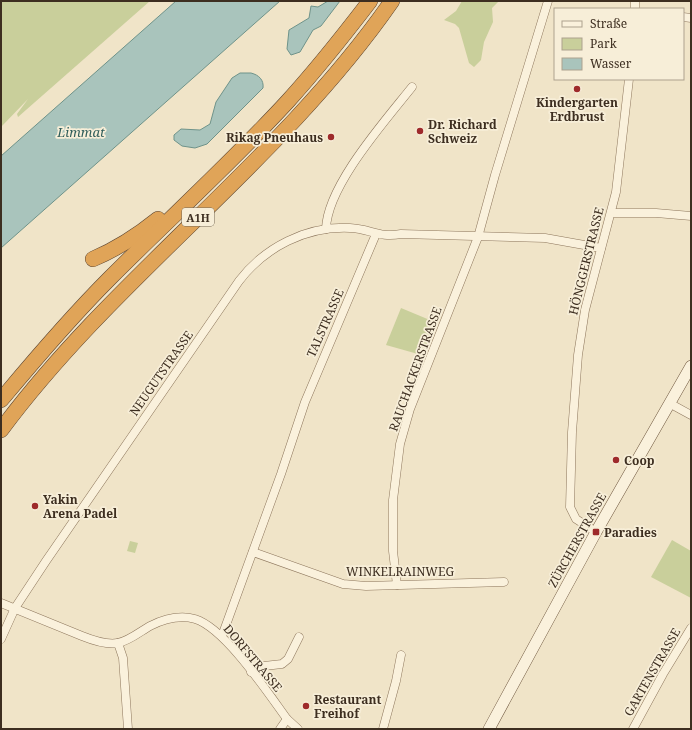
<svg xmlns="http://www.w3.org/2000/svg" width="692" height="730" font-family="'Noto Serif',serif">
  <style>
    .green { fill: #c9cf9b }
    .water { fill: #a9c4bc; stroke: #6f938a }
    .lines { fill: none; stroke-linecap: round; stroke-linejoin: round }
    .minor-casing { stroke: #8d765c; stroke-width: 9 }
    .secondary-casing { stroke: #6f573f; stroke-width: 12 }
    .motorway-casing { stroke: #5b4430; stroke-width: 16 }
    .minor { stroke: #faf1dc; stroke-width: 8 }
    .secondary { stroke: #faf1dc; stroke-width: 11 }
    .motorway { stroke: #e0a458; stroke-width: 15 }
    .poi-dot { fill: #9e2a2b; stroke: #f7eed8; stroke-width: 1.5 }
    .labels { text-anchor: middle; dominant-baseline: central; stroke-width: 3.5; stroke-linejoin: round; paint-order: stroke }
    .shield { fill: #f7eed8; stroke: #756857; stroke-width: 1 }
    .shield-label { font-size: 11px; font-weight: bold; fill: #3d2e20 }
    .poi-label { font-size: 12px; font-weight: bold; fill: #3d2e20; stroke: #f7eed8; text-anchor: start }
    .street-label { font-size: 12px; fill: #3d2e20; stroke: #f7eed8 }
    .water-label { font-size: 13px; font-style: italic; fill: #2f5d5a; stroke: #f7eed8 }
  </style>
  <rect width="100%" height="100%" fill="#f0e4c8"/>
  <g class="green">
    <path d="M1,1H150L18,117L17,114L28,99L1,127Z"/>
    <path d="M462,1H499L492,8L493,22L484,42L481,60L474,67L469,63L459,28L455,24L444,20L456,11Z"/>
    <path d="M401,308L437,323L425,356L386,345Z"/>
    <path d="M672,540L691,551V598L651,577Z"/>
    <path d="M130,541L138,543L135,553L127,551Z"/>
  </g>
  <g class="water">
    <path d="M176,1H280L1,248V156Z"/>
    <path d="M328,1H340L321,26L313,30L300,52L291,55L287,49L289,30L309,18L311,6L318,7Z"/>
    <path d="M251,73C259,75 264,80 263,88L207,144L195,148L182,146L174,140V135L181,129L200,130L210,124L216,102L232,78L240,73Z"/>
  </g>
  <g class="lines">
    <defs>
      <g id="minor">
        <path d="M635,9V1"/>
        <path d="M683,17L691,18"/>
        <path d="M611,213H656L691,216"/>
        <path d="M326,229C327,186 385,121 412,87"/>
        <path d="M669,403L691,415"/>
        <path d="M596,532L576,519L570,507L572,432L578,355L585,310L616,192L629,79"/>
        <path d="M253,552L343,584L366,586L504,582"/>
        <path d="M397,585L393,551V500L400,444L410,409L478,237L495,175L548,1"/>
        <path d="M1,603L82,636C92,640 108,645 118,643C129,641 141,631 150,626C164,619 180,615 195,619C225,628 268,693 287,719L298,729"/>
        <path d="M222,636L281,474L305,402L376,234"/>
        <path d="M1,639L15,608L46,561L239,281C265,247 306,226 350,228C371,229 379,238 401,234L545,238L601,248"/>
        <path d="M118,643L123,658L128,729"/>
        <path d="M251,672L264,666L282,664L288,659L299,637"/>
        <path d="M280,729L287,719"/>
        <path d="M383,729L396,681L401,655"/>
        <path d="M633,729L663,674L691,628"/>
      </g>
      <path id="secondary" d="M489,729L596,532L691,366"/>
      <g id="motorway">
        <path d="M93,259C119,248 137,236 158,219"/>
        <path d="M1,400C36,358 71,317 110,278C169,219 231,163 288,101C317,69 344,35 370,1"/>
        <path d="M1,430C117,274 281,161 392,1"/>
      </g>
    </defs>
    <use href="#minor" class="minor-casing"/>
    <use href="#secondary" class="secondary-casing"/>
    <use href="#motorway" class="motorway-casing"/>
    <use href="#minor" class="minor"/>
    <use href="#secondary" class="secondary"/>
    <use href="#motorway" class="motorway"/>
  </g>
  <g class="poi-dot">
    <circle cx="577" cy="89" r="4"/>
    <circle cx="420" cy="131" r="4"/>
    <circle cx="331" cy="137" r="4"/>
    <circle cx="616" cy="460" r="4"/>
    <circle cx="35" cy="506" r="4"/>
    <rect x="592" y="528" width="8" height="8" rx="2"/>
    <circle cx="306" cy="706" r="4"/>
  </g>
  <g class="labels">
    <rect class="shield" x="182" y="208" width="32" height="18" rx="3"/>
    <g class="shield-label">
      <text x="198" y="217">A1H</text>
    </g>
    <g class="poi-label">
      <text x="577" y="102" text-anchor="middle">Kindergarten<tspan x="577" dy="14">Erdbrust</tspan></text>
      <text x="428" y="124">Dr. Richard<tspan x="428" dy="14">Schweiz</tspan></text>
      <text x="323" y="137" text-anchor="end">Rikag Pneuhaus</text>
      <text x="624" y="460">Coop</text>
      <text x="43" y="499">Yakin<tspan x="43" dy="14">Arena Padel</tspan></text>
      <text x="604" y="532">Paradies</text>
      <text x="314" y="699">Restaurant<tspan x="314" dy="14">Freihof</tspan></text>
    </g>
    <g class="street-label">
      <text transform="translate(586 261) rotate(-76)">HÖNGGERSTRASSE</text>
      <text transform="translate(325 323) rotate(-66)">TALSTRASSE</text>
      <text transform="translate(415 369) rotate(-70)">RAUCHACKERSTRASSE</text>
      <text transform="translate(161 373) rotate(-55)">NEUGUTSTRASSE</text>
      <text transform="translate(577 540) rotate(-61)">ZÜRCHERSTRASSE</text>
      <text x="400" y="571">WINKELRAINWEG</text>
      <text transform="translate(253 658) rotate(50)">DORFSTRASSE</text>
      <text transform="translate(652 672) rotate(-60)">GARTENSTRASSE</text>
    </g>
    <g class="water-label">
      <text x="81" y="132">Limmat</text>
    </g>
  </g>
  <rect width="692" height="730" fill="none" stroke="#3d2e20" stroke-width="4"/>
  <rect x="554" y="8" width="130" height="72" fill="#f7eed8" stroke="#ada18e"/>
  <rect x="562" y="21" width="20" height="6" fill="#faf1dc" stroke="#ada18e"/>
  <text x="590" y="28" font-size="12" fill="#3d2e20">Straße</text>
  <rect x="562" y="38" width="20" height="12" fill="#c9cf9b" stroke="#ada18e"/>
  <text x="590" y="48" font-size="12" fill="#3d2e20">Park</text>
  <rect x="562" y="58" width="20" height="12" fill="#a9c4bc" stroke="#ada18e"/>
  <text x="590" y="68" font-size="12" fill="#3d2e20">Wasser</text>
</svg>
